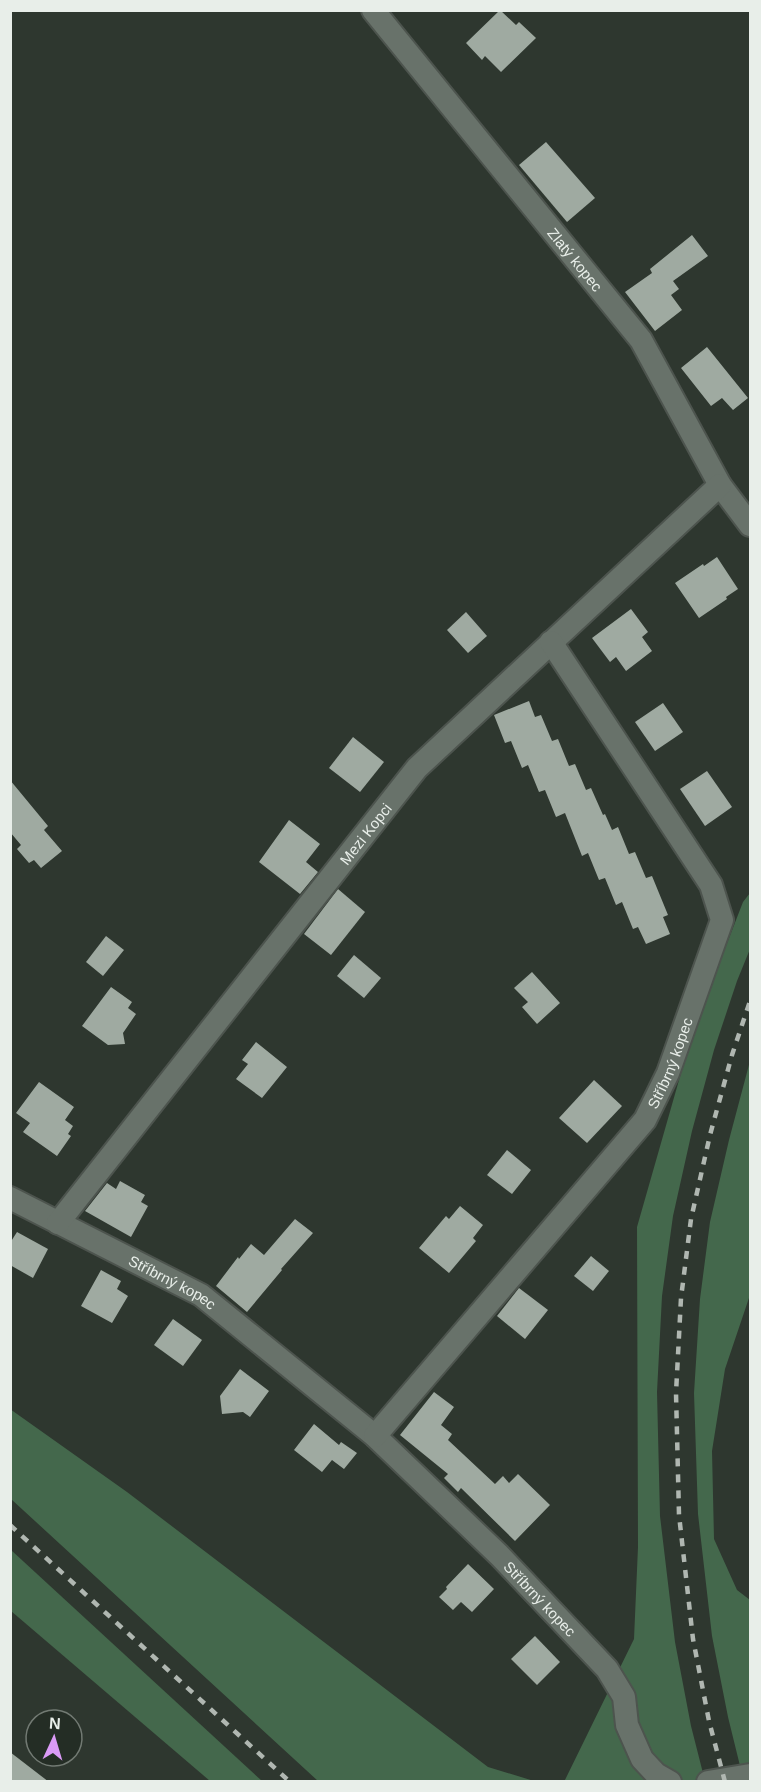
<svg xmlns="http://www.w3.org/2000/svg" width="761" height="1792" font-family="Helvetica,sans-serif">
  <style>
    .forest { fill: #44684c }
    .building { fill: #9faaa1 }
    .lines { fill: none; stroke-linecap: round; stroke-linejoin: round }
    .minor-casing { stroke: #4d544e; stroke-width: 26 }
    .minor { stroke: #68726a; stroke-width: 22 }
    .rail { stroke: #b0b7b1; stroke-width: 4.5; stroke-dasharray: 8 8; stroke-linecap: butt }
    .labels { text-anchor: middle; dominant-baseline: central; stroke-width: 6; stroke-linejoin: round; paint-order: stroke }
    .street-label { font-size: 15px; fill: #e8eee9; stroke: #242d25 }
  </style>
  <rect width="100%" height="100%" fill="#2e372f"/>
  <g class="forest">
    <path d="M750,893V949L737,981L714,1050L692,1131L673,1216L662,1296L657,1392L660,1516L675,1642L691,1726L705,1781L564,1782L634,1639L638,1547L637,1227L693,1031L743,902Z"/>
    <path d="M750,1061V1295L725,1369L712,1451L714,1539L737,1590L750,1600V1782L742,1774L728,1717L712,1636L698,1514L694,1393L700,1299L710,1222L729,1140Z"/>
    <path d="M10,1409L127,1492L488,1767L534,1781H318L11,1499Z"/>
    <path d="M11,1550L262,1781H210L11,1611Z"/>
  </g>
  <g class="building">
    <path d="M500,10L516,25L519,22L536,38L501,72L485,56L482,60L466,43Z"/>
    <path d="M546,142L595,198L567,222L519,165Z"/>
    <path d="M692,235L708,256L673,281L679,289L671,295L682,310L655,331L625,292L652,273L650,269Z"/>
    <path d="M707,347L748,398L733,410L722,398L711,406L681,368Z"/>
    <path d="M717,557L738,589L726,597L727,599L699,618L675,583L703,564L704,566Z"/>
    <path d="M631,609L648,632L642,637L652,651L626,671L616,657L610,662L592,638Z"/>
    <path d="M466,612L487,636L468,653L447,630Z"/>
    <path d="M529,701L535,717L541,715L552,741L558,739L569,766L575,764L586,790L591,788L603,815L605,814L612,830L618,827L629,854L635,852L646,878L652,876L668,915L663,917L670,934L646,944L638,927L633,929L622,902L616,905L605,878L599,880L588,853L582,856L565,813L556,817L545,790L539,792L528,765L522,768L511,741L505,743L494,715Z"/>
    <path d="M663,703L683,732L655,751L635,722Z"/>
    <path d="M353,737L384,762L360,792L329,768Z"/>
    <path d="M707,771L732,807L705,826L680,789Z"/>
    <path d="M10,780L48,826L44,830L62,851L41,868L34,860L29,863L17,849L21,845L10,832Z"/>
    <path d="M289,820L320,844L306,862L318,872L300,894L259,862Z"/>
    <path d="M338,889L365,912L331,955L304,934Z"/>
    <path d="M106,936L124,950L103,976L86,962Z"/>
    <path d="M354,955L381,978L364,998L337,976Z"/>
    <path d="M532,972L560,1003L537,1024L522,1007L528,1002L514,988Z"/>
    <path d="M111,987L132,1002L128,1008L136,1014L123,1033L125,1044L108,1045L82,1026Z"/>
    <path d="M256,1042L287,1067L262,1098L236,1079L248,1064L242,1060Z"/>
    <path d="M594,1080L622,1106L587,1143L559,1118Z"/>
    <path d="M39,1082L74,1107L65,1120L73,1126L68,1134L71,1136L57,1156L23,1132L30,1123L16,1113Z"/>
    <path d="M507,1150L531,1170L512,1194L487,1175Z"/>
    <path d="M120,1181L145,1195L141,1202L148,1206L131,1237L85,1211L107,1183L116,1189Z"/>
    <path d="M460,1206L483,1225L473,1238L476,1241L449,1273L419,1248L446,1216L449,1219Z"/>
    <path d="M295,1219L313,1233L281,1269L282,1270L247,1312L216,1286L238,1257L239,1259L251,1244L264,1255Z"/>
    <path d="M17,1232L48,1249L33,1278L10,1265V1243Z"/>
    <path d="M591,1256L609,1271L593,1291L574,1276Z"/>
    <path d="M101,1270L121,1281L117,1289L128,1296L112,1323L81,1306Z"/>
    <path d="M519,1288L548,1310L525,1339L497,1316Z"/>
    <path d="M173,1319L202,1340L183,1366L154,1345Z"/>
    <path d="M240,1369L269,1391L250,1417L243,1412L222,1414L220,1396Z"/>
    <path d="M434,1392L454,1407L441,1425L452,1434L448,1440L495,1484L503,1476L509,1483L518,1474L550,1505L515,1541L461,1488L458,1492L444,1478L448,1474L400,1435Z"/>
    <path d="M314,1424L339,1445L341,1442L357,1453L344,1469L332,1460L322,1472L294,1450Z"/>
    <path d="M468,1564L494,1589L472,1612L461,1602L453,1610L439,1597L447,1589L446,1587Z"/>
    <path d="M535,1636L560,1662L537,1685L511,1659Z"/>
    <path d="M10,1752L49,1782H10Z"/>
  </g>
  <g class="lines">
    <defs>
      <g id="minor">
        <path id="s1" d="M373,10L641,340L720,485L750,525"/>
        <path id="s2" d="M10,1198L201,1295L375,1436L499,1555L607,1669L624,1697L627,1725L642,1759L656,1774L670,1782"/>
        <path id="s3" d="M58,1223L417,768L720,485"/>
        <path id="s4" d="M375,1436L645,1120L668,1073L722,920L711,885L551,642"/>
        <path d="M708,1782L750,1775"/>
      </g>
    </defs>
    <use href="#minor" class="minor-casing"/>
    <use href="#minor" class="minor"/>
    <g class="rail">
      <path d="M10,1525L290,1782"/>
      <path d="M725,1782L709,1721L693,1639L679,1515L676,1393L681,1298L691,1219L710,1135L732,1055L750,1001"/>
    </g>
  </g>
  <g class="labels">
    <g class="street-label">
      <text stroke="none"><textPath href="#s1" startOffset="321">Zlatý kopec</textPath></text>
      <text stroke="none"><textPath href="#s3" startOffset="496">Mezi Kopci</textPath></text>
      <text stroke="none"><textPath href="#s4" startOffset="478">Stříbrný kopec</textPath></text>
      <text stroke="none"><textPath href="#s2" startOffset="183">Stříbrný kopec</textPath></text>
      <text stroke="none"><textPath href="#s2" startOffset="670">Stříbrný kopec</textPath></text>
    </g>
  </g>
  <rect width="761" height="1792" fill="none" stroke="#e8eee9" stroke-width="24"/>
  <g transform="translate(54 1738) rotate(4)"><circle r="28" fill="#242d25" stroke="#727a73" stroke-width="1.5"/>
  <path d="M0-4.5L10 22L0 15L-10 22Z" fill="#da9af6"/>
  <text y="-9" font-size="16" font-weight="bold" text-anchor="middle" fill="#e8eee9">N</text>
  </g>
</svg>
